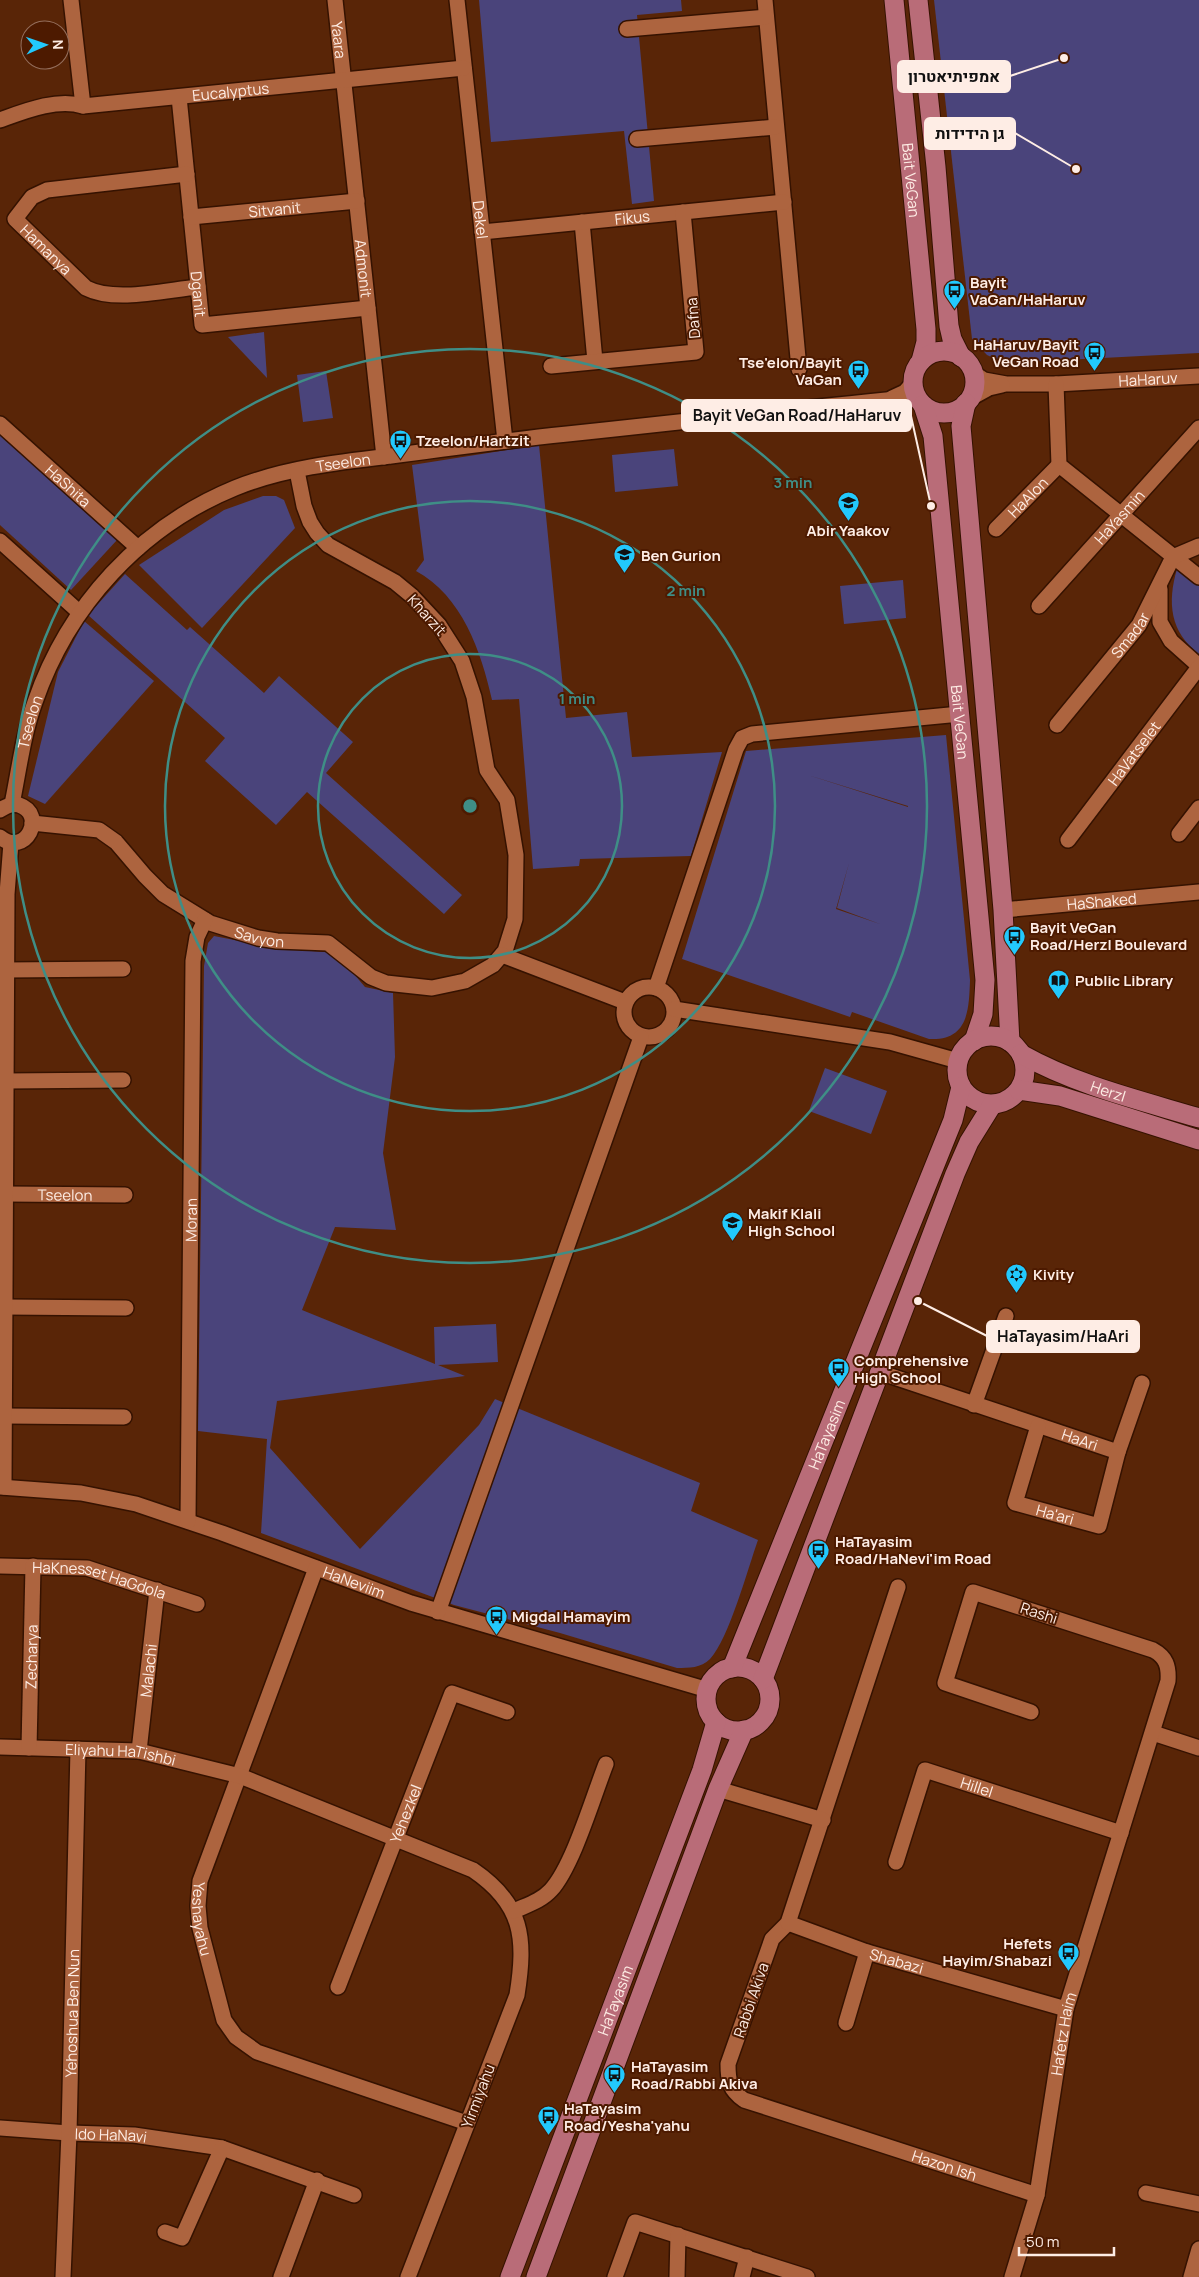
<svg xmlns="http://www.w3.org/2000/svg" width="1199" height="2277" font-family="Manrope,Heebo,sans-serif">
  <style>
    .green { fill: #4a447b; fill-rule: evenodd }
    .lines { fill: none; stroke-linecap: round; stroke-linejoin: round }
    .minor-casing { stroke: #351200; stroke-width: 18 }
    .major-casing { stroke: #351200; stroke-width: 21 }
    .minor { stroke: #ad643f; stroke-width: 15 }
    .major { stroke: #b96c78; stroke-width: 19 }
    .ring { fill: none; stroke: #3f8e86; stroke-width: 2.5 }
    .labels { text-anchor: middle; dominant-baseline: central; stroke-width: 4; stroke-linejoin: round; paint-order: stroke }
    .street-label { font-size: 15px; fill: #feede5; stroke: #4d1a00 }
    .poi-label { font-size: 15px; font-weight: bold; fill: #feede5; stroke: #4d1a00; text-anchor: start }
    .centre { fill: #3f8e86; stroke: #4d1a00; stroke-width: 2.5 }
    .ring-label { font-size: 15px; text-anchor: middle; font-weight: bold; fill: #3f8e86; stroke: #4d1a00; stroke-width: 4; stroke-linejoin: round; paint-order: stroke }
    .leader { fill: none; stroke: #feede5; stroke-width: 2 }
    .callout-dot { fill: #feede5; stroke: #4d1a00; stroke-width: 2 }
    .callout { fill: #feede5; stroke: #feede5; stroke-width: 2 }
    .callout-label { font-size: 16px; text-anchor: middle; font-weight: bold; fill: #111 }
  </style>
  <rect width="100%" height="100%" fill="#592507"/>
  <g class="green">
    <path d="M479,0H681L682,11L637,15L654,201L632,204L624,131L491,142Z"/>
    <path d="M934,0H1199V353L1004,363L987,355L972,339Z"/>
    <path d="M264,332L267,378L228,337Z"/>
    <path d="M326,371L333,418L303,422L297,375Z"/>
    <path d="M0,435L117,540L71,590L0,525Z"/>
    <path d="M539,445L566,718L627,712L632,757L722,752L691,856L580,859L579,866L533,869L519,699L492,700C481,651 462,596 416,571L424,560L412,465Z"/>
    <path d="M674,449L678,486L615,492L612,455Z"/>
    <path d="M263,496H276L284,500L295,528L202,628L139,565L224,510Z"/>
    <path d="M1177,569L1199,586V654C1170,632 1167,603 1177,569Z"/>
    <path d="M125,574L187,630L190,627L264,693L279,676L353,742L326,773L462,895L444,914L307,792L276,825L205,761L225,738L88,615Z"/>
    <path d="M903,580L906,618L844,624L840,586Z"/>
    <path d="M84,621L154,681L45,804L28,796L58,672Z"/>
    <path d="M946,735L970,980C969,1011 968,1041 929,1039L852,1012L850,1017L682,959L746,751ZM808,775L908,806V807ZM849,863L837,908L880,924L836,909Z"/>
    <path d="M214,936L275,948L336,953L365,987L393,993L395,1057L383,1153L396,1230L335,1227L302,1310L435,1364L434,1327L496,1324L498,1362L438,1365L465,1376L277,1401L270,1448L360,1549L479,1425L495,1399L700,1483L691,1511L758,1540C748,1568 729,1639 710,1659C701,1668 689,1668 677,1668L560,1633L454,1605L261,1533L267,1439L198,1431L204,966L208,943Z"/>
    <path d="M825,1068L887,1091L871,1134L809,1111Z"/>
  </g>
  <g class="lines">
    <defs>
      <g id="minor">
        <path d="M71,0L83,106"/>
        <path id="s1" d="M335,0L384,457"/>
        <path id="s2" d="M457,0L505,441"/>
        <path d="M765,0L799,369"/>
        <path d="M627,29L766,17"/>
        <path id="s3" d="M179,97L202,325L368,308"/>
        <path id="s4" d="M0,120C25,111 57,98 83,106L464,68"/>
        <path d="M637,139L776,127"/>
        <path id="s5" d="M187,174L47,190L32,197L15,219L86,288C115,303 166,290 198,287"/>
        <path id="s6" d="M191,217L357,201"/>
        <path d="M582,222L595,361"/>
        <path id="s7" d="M482,232L784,202"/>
        <path d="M551,366L696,352L683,212"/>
        <path id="s8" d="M972,372L984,380L1006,384H1056L1199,376"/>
        <path d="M1056,384L1059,465L1199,577"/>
        <path d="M892,398L905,392L913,383"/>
        <path d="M969,399L989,388L1002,385"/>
        <path id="s9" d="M0,424L138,548"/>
        <path id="s10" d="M996,529L1059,465"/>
        <path d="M0,541L79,612"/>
        <path d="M1160,589V622L1171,641L1199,666"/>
        <path id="s11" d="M1039,606L1199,428"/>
        <path id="s12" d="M1057,725L1139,625L1173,557L1199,546"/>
        <path id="s13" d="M12,804C19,770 23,735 35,702C68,606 140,527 235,488C285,468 339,462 391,456C441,449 490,443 539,437C665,424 791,409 917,397"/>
        <path d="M0,810C6,806 12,803 19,805C47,814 26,858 0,837"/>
        <path id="s14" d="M32,823L99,830L116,842L145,876L163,894L210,923L258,938L277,941L328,943L371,977L386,983L432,988L465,981L493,965L505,951L515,919L516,855L507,800L487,770L474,697L462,661L439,625L412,596L395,582L328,545L317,533L310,522L304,506L297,471"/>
        <path d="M1179,834L1199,808"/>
        <path id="s15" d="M1068,840L1199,667"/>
        <path id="s16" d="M1003,910L1199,892"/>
        <path d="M502,955L625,1002"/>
        <path d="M6,970L123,969"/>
        <circle cx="649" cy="1012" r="25"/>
        <path d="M656,988L736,749L742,738L752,734L960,714"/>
        <path d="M674,1009L890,1042L958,1061"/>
        <path d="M6,1081L123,1080"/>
        <path id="s17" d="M6,1194L125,1195"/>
        <path d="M5,1307L126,1308"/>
        <path id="s18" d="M879,1372L1118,1452L1142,1383"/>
        <path d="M974,1405L1006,1316"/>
        <path d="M5,1416L124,1417"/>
        <path id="s19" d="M1038,1426L1015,1503L1099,1526L1118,1452"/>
        <path id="s20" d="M0,1487L81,1493L136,1504L222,1533L411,1603L708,1690"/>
        <path d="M4,1487L7,894L11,843"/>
        <path id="s21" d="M188,1521L193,961L197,937L205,920"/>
        <path id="s22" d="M0,1566L87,1568L197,1604"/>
        <path id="s23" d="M316,1568L200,1881L198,1906L200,1928L224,2020L236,2037L257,2052L467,2123"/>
        <path id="s24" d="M898,1587L788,1923L772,1939L728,2064C728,2082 730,2090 744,2100L1037,2195"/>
        <path d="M438,1612L641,1037"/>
        <path d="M1153,1733L1199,1748"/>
        <path id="s25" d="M0,1747L139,1751L240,1776L473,1870C523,1904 526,1938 517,1995L408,2277"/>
        <path id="s26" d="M29,1748L33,1566"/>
        <path id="s27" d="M139,1751L157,1590"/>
        <path d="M718,1789L823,1820"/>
        <path id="s28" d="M896,1862L925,1770L1121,1833"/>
        <path d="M514,1911C527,1905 541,1901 551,1890C573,1866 593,1797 606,1764"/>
        <path id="s29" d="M788,1923L867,1952L1066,2009"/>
        <path id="s30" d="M338,1987L452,1693L507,1712"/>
        <path d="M846,2023L867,1952"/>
        <path id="s31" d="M0,2128L69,2133L134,2135L222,2148L354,2195"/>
        <path d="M1146,2193L1199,2204"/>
        <path d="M165,2232L182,2238L222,2148"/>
        <path id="s32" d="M63,2277L69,2133L78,1749"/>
        <path d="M281,2277L317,2180"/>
        <path d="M615,2277L635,2222L807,2277"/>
        <path d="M677,2277L678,2235"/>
        <path d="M742,2277L747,2257"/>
        <path id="s33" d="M1012,2277L1037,2195L1066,2009L1168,1681C1169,1666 1166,1657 1153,1650L973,1592L945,1683L1031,1712"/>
        <path d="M1191,2277L1199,2249"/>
      </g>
      <g id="major">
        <path id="s34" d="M894,0L926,329V342L921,361"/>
        <path d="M918,0L936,167L949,326L952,339L961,357"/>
        <circle cx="944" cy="382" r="31"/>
        <path d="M966,403L961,426L1003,910L1010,1042"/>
        <path id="s35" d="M923,405L933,436L985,980L983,1014L974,1041"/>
        <circle cx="991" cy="1070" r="34"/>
        <path id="s36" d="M1021,1054C1076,1085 1139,1100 1199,1118"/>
        <path d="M1019,1090L1060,1096L1199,1140"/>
        <circle cx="738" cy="1699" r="32"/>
        <path id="s37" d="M732,1668L953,1120L961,1087"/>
        <path d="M763,1679L955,1174L969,1142L992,1105"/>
        <path id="s38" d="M510,2277L702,1770L716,1722"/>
        <path d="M536,2277L718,1789L744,1730"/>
      </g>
    </defs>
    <use href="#minor" class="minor-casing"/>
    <use href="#major" class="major-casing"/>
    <use href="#minor" class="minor"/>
    <use href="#major" class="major"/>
  </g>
  <g class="ring">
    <circle cx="470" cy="806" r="152"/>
    <circle cx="470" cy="806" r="305"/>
    <circle cx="470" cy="806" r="457"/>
  </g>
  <defs>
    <symbol id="bus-pin" viewBox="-11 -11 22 30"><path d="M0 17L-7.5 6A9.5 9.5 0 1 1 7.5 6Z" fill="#22c9fd" stroke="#4d1a00"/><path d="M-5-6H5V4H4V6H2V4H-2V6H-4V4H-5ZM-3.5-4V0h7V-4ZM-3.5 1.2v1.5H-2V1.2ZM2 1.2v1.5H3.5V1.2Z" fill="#111"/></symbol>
    <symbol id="school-pin" viewBox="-11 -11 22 30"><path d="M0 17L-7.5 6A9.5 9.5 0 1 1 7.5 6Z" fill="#22c9fd" stroke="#4d1a00"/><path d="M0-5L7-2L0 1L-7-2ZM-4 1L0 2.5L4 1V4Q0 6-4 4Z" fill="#111"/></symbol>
    <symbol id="library-pin" viewBox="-11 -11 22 30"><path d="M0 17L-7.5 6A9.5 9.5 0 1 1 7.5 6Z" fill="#22c9fd" stroke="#4d1a00"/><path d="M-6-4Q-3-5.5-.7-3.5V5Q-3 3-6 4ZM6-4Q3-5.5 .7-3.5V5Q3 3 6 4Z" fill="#111"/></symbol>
    <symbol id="synagogue-pin" viewBox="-11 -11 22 30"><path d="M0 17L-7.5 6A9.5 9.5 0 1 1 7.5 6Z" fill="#22c9fd" stroke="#4d1a00"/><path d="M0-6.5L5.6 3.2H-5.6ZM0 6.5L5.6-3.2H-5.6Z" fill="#111"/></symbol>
  </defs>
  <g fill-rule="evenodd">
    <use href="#bus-pin" x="942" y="278" width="25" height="34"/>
    <use href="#bus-pin" x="1082" y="340" width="25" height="34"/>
    <use href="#bus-pin" x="846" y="358" width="25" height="34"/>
    <use href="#bus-pin" x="388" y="428" width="25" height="34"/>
    <use href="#school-pin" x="836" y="490" width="25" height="34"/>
    <use href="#school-pin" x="612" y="542" width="25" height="34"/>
    <use href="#bus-pin" x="1002" y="924" width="25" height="34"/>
    <use href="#library-pin" x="1046" y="968" width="25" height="34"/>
    <use href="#school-pin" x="720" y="1210" width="25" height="34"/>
    <use href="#synagogue-pin" x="1004" y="1262" width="25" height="34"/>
    <use href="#bus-pin" x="826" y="1356" width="25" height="34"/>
    <use href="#bus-pin" x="806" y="1538" width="25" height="34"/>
    <use href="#bus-pin" x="484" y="1604" width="25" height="34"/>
    <use href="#bus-pin" x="1056" y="1940" width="25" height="34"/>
    <use href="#bus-pin" x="602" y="2062" width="25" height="34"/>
    <use href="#bus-pin" x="536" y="2104" width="25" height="34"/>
  </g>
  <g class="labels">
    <g class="street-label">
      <text stroke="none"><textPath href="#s1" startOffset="40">Yaara</textPath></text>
      <text stroke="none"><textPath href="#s4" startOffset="234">Eucalyptus</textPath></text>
      <text stroke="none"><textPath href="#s34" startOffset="181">Bait VeGan</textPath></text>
      <text stroke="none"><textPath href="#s6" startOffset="84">Sitvanit</textPath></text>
      <text stroke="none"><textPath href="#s7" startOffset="151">Fikus</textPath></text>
      <text stroke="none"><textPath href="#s2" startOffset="221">Dekel</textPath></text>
      <text stroke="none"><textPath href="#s5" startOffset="229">Hamanya</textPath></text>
      <text stroke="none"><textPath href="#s1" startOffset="270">Admonit</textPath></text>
      <text stroke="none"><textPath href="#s3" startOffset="198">Dganit</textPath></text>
      <text transform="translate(693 318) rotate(-95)">Dafna</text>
      <text stroke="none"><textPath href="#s8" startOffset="179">HaHaruv</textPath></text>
      <text stroke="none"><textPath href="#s13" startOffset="518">Tseelon</textPath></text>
      <text stroke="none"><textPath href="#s9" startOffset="92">HaShita</textPath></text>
      <text stroke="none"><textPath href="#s10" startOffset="45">HaAlon</textPath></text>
      <text stroke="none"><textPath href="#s11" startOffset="120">HaYasmin</textPath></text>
      <text transform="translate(427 615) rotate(48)">Kharzit</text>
      <text stroke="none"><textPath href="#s12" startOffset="116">Smadar</textPath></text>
      <text stroke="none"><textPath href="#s35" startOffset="320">Bait VeGan</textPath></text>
      <text stroke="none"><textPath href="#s13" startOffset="84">Tseelon</textPath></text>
      <text stroke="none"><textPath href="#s15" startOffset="109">HaVatselet</textPath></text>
      <text stroke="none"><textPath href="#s16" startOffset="99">HaShaked</textPath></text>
      <text stroke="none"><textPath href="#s14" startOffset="265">Savyon</textPath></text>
      <text stroke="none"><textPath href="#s36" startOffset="95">Herzl</textPath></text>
      <text stroke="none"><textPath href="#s17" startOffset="59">Tseelon</textPath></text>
      <text stroke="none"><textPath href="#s21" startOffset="301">Moran</textPath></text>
      <text stroke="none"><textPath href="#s37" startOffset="252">HaTayasim</textPath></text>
      <text stroke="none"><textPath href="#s18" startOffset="212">HaAri</textPath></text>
      <text stroke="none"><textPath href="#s19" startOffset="122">Ha'ari</textPath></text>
      <text stroke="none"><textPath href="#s22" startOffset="101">HaKnesset HaGdola</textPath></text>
      <text stroke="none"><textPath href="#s20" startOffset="369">HaNeviim</textPath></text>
      <text transform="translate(1039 1613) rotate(18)">Rashi</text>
      <text stroke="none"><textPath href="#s26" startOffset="91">Zecharya</textPath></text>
      <text stroke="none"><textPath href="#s27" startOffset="81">Malachi</textPath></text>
      <text stroke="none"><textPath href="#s25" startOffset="121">Eliyahu HaTishbi</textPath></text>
      <text stroke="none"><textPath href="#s28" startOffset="151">Hillel</textPath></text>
      <text stroke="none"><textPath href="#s30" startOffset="186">Yehezkel</textPath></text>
      <text stroke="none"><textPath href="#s23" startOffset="372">Yeshayahu</textPath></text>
      <text stroke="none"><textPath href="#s29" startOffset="115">Shabazi</textPath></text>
      <text stroke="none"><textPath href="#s38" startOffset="296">HaTayasim</textPath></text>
      <text transform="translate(751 2000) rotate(-71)">Rabbi Akiva</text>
      <text stroke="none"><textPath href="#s32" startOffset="264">Yehoshua Ben Nun</textPath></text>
      <text stroke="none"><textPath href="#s33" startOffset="249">Hafetz Haim</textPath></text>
      <text transform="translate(478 2096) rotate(-69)">Yirmiyahu</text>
      <text stroke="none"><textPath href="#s31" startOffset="111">Ido HaNavi</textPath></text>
      <text stroke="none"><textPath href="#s24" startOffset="761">Hazon Ish</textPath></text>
    </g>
    <g class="poi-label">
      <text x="970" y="282">Bayit<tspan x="970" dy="17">VaGan/HaHaruv</tspan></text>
      <text x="1079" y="344" text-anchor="end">HaHaruv/Bayit<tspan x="1079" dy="17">VeGan Road</tspan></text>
      <text x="842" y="362" text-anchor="end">Tse'elon/Bayit<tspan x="842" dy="17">VaGan</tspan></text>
      <text x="416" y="440">Tzeelon/Hartzit</text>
      <text x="848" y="530" text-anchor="middle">Abir Yaakov</text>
      <text x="641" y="555">Ben Gurion</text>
      <text x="1030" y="927">Bayit VeGan<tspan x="1030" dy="17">Road/Herzl Boulevard</tspan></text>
      <text x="1075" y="980">Public Library</text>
      <text x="748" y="1213">Makif Klali<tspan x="748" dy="17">High School</tspan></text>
      <text x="1033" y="1274">Kivity</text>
      <text x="854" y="1360">Comprehensive<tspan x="854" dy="17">High School</tspan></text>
      <text x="835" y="1541">HaTayasim<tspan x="835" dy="17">Road/HaNevi'im Road</tspan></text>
      <text x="512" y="1616">Migdal Hamayim</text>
      <text x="1052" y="1943" text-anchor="end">Hefets<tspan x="1052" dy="17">Hayim/Shabazi</tspan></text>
      <text x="631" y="2066">HaTayasim<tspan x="631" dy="17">Road/Rabbi Akiva</tspan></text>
      <text x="564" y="2108">HaTayasim<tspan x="564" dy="17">Road/Yesha'yahu</tspan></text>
    </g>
  </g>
  <circle cx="470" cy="806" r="8" class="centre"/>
  <g class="ring-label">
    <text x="793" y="488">3 min</text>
    <text x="686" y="596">2 min</text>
    <text x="577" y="704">1 min</text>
  </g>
  <path class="leader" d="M1064 58L1010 76M1076 169L1015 133M931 506L911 416M918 1301L987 1336"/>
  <g class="callout-dot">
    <circle cx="1064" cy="58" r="5"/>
    <circle cx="1076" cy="169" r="5"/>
    <circle cx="931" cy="506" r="5"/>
    <circle cx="918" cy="1301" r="5"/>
  </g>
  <g class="callout">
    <rect x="898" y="61" width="112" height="31" rx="5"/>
    <rect x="925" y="118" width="90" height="31" rx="5"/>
    <rect x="682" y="400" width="229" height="31" rx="5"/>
    <rect x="987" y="1321" width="152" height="31" rx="5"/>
  </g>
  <g class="callout-label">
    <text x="954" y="82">אמפיתיאטרון</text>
    <text x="970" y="139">גן הידידות</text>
    <text x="797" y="421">Bayit VeGan Road/HaHaruv</text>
    <text x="1063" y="1342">HaTayasim/HaAri</text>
  </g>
  <g transform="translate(45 45) rotate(88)"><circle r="24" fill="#4d1a00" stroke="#946e5c"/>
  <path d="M0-4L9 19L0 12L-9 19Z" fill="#22c9fd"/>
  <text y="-8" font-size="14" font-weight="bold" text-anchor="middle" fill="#feede5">N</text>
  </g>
  <path d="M1019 2247v8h95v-8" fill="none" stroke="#feede5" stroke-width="2.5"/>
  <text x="1026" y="2247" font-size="15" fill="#feede5" stroke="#4d1a00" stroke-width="4" paint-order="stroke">50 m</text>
</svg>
